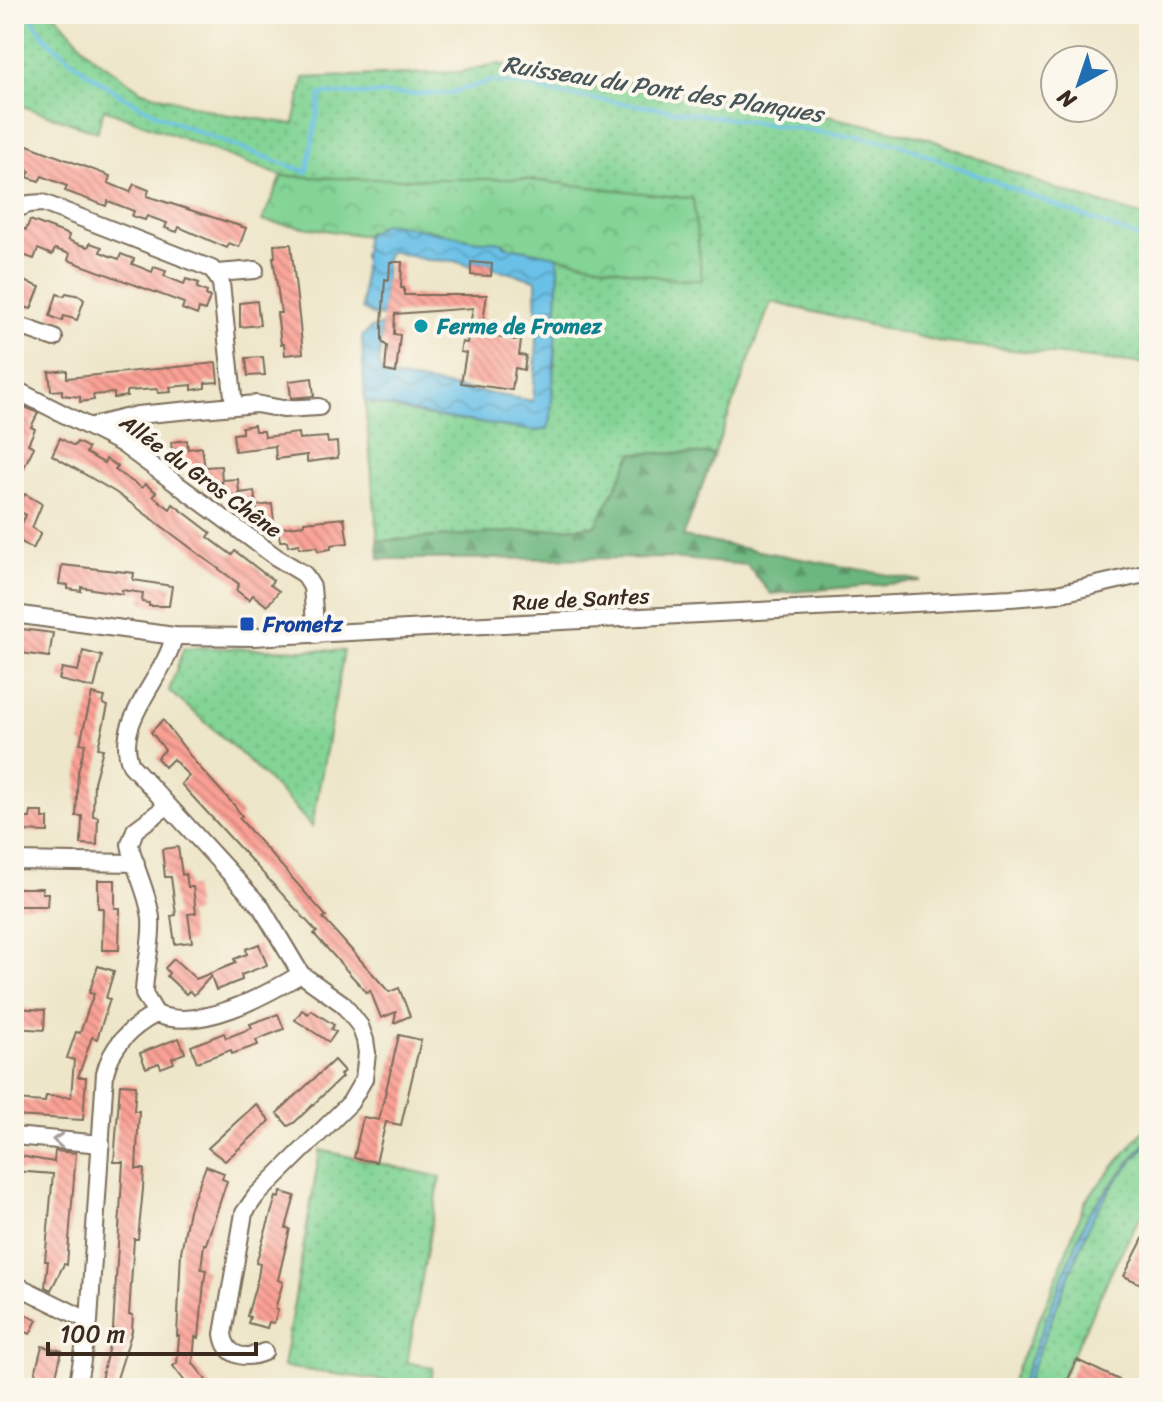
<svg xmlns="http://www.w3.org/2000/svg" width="1163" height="1402" font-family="Sriracha,sans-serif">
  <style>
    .grass { fill: url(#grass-dots); stroke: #5f7f5a; stroke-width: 2 }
    .forest { fill: url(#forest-firs); stroke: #52704e; stroke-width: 2 }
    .park { fill: url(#park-crowns); stroke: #5f7f5a; stroke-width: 2 }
    .water { fill: url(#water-waves); stroke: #537683; stroke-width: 2 }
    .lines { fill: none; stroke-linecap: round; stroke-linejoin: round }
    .stream { stroke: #6bc1e8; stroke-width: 4 }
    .building { fill: url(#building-back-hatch) }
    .minor-casing { stroke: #7a6c5a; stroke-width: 20 }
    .minor { stroke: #fff; stroke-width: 16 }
    .oneway { stroke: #a79f9a }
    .culture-dot { fill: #0f9aa8; stroke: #fbf7ec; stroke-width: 3 }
    .transit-dot { fill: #1a4fb4; stroke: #fbf7ec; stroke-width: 3 }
    .labels { text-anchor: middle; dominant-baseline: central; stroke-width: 8; stroke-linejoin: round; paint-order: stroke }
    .culture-label { font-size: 22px; font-weight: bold; fill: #0d838f; stroke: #fbf7ec; text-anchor: start }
    .street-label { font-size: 22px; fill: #3b2a1e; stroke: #fbf7ec }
    .transit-label { font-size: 22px; font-weight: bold; fill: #164399; stroke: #fbf7ec; text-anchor: start }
    .water-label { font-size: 24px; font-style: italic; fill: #49575b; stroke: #fbf7ec }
  </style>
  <defs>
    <pattern id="grass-dots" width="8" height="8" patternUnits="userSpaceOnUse" patternTransform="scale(2)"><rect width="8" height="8" fill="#83d495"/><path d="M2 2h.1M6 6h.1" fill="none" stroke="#72b680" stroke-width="1.8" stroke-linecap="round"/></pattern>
    <pattern id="forest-firs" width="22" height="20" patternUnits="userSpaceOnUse" patternTransform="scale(2)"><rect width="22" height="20" fill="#6ab67e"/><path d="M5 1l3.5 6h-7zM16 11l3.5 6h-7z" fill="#589467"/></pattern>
    <pattern id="park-crowns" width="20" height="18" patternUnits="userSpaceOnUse" patternTransform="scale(2)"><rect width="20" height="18" fill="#83d495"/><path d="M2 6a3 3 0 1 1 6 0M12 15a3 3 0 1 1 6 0" fill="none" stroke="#72b680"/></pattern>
    <pattern id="water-waves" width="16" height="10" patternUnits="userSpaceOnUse" patternTransform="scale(2)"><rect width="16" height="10" fill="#6bc1e8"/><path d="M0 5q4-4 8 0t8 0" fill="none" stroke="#599dbb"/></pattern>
    <pattern id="building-back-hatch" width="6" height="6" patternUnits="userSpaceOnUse" patternTransform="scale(2)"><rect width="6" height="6" fill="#fba095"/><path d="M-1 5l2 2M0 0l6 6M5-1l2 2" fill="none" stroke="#cc8379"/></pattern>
  </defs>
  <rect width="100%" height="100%" fill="#fbf7ec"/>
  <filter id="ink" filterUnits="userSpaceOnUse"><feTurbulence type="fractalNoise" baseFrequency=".0125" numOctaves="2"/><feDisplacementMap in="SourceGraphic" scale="16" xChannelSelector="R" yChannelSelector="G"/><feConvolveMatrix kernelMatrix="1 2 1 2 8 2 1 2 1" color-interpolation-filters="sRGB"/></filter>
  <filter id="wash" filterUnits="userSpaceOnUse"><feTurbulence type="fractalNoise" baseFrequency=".006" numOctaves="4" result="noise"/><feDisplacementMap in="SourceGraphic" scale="32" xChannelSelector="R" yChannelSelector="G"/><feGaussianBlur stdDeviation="1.8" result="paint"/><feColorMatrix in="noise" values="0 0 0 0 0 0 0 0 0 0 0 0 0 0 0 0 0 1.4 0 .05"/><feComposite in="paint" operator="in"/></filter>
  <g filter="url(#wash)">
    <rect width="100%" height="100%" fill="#eee6c9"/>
    <g class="grass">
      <path d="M14,14H55L91,55L142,91L223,114L294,124L304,78L459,72L496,64L556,70L766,103L927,138L1056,189L1149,218V362L1148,364L946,343L771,302L714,454L633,453L596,526L378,541L365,401L426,415L535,431L545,430L551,418L559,267L557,256L669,279L702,280L693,200L522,179H361L282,176L104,109L97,132L14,103Z"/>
      <path d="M184,647L344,651L312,827C269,777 220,734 169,691Z"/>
      <path d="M1149,1124V1201L1117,1260L1057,1388H1008L1050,1295L1085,1201Z"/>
      <path d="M320,1150L440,1177L407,1362L433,1368L430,1387L283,1367Z"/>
    </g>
    <path class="forest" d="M633,453L714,454L683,537L921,581L771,594L747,565L670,558L379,559L378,541L596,526Z"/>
    <path class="park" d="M282,176L361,179H522L693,199L702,280L669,279L504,246L503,243L476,241L427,229L367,232L365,236L262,221Z"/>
    <g class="water">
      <path d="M384,223C414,227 442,233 472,240C483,242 493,240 504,243V246L557,256L559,267L551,418L548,429L535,431L426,415L365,401L362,337L371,328L382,325L379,363L383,375L533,401L537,342L536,280L492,268V264L472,262L471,266L454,261L427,260L390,251L386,258L383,317L372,315L362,309L365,236Z"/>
      <path d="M1149,1138V1142L1119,1177L1092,1218L1024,1388H1019L1088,1214Z"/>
    </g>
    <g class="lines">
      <path class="stream" d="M30,14C43,39 54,46 75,63C144,119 225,141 307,172L321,94H447L491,81L523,85L554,93L896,143L1139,238L1149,240"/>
    </g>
    <g id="blocks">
      <g class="building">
        <path d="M14,140L110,176L108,183L130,192L134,184L149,190L147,196L246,228L239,247L229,243L227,248L179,227L177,232L165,228L167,223L147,216L145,220L132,216L134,211L108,201L106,206L65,191L67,186L42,176L39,181L27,177L30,171L14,165Z"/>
        <path d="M30,220L69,235L68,240L78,244L88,247L90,243L102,247L100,252L110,256L119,259L121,254L134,259L132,264L152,272L154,267L166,271L164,276L184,284L186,279L199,283L197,288L207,292L206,295L210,297L205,311L199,309L197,315L182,309L184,303L68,260L70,254L55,249L52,255L38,249L34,259L17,253L21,242L17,241L22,228L26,230Z"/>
        <path d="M291,244L303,353L285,355L284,344H281L277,313H281L273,257H275L274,245Z"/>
        <path d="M390,262H402L401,288H404V295H487L483,321L491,322L489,336L521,341L519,355L526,356L524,370L515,368L512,390L461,383L466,353L460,352L462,342L467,343L473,308L395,314L394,334L400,335L396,373L385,371L387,346L382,342V325L385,279L389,280Z"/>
        <path d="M471,262L492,264L491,276L471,275Z"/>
        <path d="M16,278L40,287L31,309L18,305L20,300L14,298Z"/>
        <path d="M66,293L80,296L84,300L77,320L64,316L62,321L50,316L57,294L64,296Z"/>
        <path d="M257,301L260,325L240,327V303Z"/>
        <path d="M263,357L265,375L248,376L246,358Z"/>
        <path d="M216,363L218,382L205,383V388L192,390V385L170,387L171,392L158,393L157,389L127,391V396L114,398V393L93,395L94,400L80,402V397L62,395V390L51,391L49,372L67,370V378Z"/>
        <path d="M312,378L314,396L291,398L289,381Z"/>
        <path d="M23,406L38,413L31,427L35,429L28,444L34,447L14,487V436L18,428L14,426V411L20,413Z"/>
        <path d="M254,425L255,431H264L265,437L298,433L299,439L327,437L328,443L337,442L338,458L307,462V455L276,459L275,446L235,451L233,434L242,433V427Z"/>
        <path d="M60,438L74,446L77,442L83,445L88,448L86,453L104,463L106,459L112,463L118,466L115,470L142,488L145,484L156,492L153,496L170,509L173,504L211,533L208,537L232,555L235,551L262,572L273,580L270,585L279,591L267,606L253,595L249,600L236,590L239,584L136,507L115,492L52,455Z"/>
        <path d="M187,440L188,449L202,447L205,469L191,471L190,462L183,463L182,457L173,458L171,442Z"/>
        <path d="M221,466L222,482L207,484L205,467Z"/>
        <path d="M238,479L239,493L254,491L256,506L272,504L274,522L258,524L256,508L241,510L239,495L224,497L222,480Z"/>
        <path d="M25,494L42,504L32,528L41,533L33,549L15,538L26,515L16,509Z"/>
        <path d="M344,518L348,543L331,545V549L318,551L317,547L299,548V544L288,546L287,541H280L278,528L304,525V522Z"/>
        <path d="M62,565L134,573L133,580L172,586L169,606H149V603L142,602L143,593L122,590V594L81,587V591L68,589V585L59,584Z"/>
        <path d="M14,628L53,633L49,657L14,652Z"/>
        <path d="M83,651L102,656L94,688L59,680L62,668L78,671Z"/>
        <path d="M92,694L105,697L103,704L108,706L98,748L103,749L94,782L93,816L98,817L97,845L81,844L82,816H76L78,772L85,744L80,743Z"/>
        <path d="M163,720L195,762L234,805L242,816L239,818L326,916L323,918L389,992L399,988L410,1016L394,1023L396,1012L381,1018L370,990L367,993L314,934L317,932L181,784L189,776L173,759L165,767L157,758L165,750L151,732Z"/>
        <path d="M31,812H43V818H48V832L14,831V818H30Z"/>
        <path d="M178,847L182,875L186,874L188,887H193L196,913L188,914L192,942L175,944L171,916L176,915L173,892L171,877H165L162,849Z"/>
        <path d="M98,880H115V908H120L119,950H102L103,908H98Z"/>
        <path d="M14,888H42V893H48L47,906H17Z"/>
        <path d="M259,944L267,965L241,975L242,980L216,990L211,976L194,995L189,991L186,994L167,976L169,973L165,968L174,959L196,979L236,963L234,959L247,954L246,949Z"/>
        <path d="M98,966L114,971L106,998L110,999L97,1039L92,1037L78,1077H86L83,1120L14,1116V1100L45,1102L46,1096L71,1097L74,1060L67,1058L76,1032L80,1033L89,1007L94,994L89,993Z"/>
        <path d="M14,1008L45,1010L44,1030L14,1028Z"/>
        <path d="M302,1010L308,1014L311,1010L334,1025L331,1029L336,1032L329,1042L295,1020Z"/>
        <path d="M278,1014L284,1029L256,1040L258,1045L232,1054L231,1050L197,1062L191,1046L224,1033L226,1038L252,1028L250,1024Z"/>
        <path d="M399,1035L421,1040L401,1125L386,1122L376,1162L354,1158L363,1117L379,1120Z"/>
        <path d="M179,1038L185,1053L172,1058L174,1063L161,1068L159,1063L146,1068L140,1053Z"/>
        <path d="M334,1060L344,1071L340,1075L342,1077L294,1123L288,1126L277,1113Z"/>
        <path d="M120,1084L136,1085L134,1111H139L136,1169H144L143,1189L138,1239H134L129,1315H133L132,1331L114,1388H99L113,1329L123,1162H114Z"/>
        <path d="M256,1104L270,1121L225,1161L208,1148Z"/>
        <path d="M55,1151L76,1153L67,1265L64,1264L51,1290L45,1287L48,1261H45L53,1174L14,1171V1155L54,1162Z"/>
        <path d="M206,1166L224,1173L222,1179L227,1181L206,1244H204L201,1269L206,1270L204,1282L199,1338L195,1337L193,1363L212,1388H190L173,1366L177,1363L179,1336H177L181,1252L189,1210Z"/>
        <path d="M281,1192L295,1196L286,1228L290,1229L278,1280L283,1282L275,1309L278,1310L274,1323L269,1322L267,1328L248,1323L250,1317L247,1316L258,1277L260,1264L256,1263L276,1197L280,1198Z"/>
        <path d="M1149,1227V1288L1124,1276Z"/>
        <path d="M14,1309L37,1320L30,1334L14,1326Z"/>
        <path d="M42,1346L62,1351L53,1388L37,1385L38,1379L34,1378Z"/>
        <path d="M1077,1360L1136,1388H1064Z"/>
      </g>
    </g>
  </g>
  <g filter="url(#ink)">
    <use href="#blocks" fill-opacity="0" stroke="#7a6c5a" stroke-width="2"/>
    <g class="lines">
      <defs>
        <g id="minor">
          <path d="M14,210L29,204L43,203L212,269L221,283L234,406"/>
          <path d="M217,273L255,270"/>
          <path d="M14,324L54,338"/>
          <path d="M14,389L121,443L276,557L304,574L312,587L316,635"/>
          <path d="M92,426L137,415L234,406L256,404L283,409L319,407"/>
          <path d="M14,614L174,636L253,637L1011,598L1057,594L1149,573"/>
          <path d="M174,636C166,677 112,722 131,765L261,907L301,974L343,1004L360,1026L365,1040L367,1053L364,1079L350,1103L256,1196L244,1213L223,1334C226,1357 245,1360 264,1352"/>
          <path d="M14,861L136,863"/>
          <path d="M156,1014L144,994C144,969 153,944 151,918C148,892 134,869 130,844L135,830L167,806"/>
          <path d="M156,1014C200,1032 264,996 301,974"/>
          <path d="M14,1136L101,1144"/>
          <path d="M14,1284L89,1321"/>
          <path d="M77,1388L89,1321L105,1073C112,1045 131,1027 156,1014"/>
        </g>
      </defs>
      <use href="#minor" class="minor-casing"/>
      <use href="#minor" class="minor"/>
    </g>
    <defs><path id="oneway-chevron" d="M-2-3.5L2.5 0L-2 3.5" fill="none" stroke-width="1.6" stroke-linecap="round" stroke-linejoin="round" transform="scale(2)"/></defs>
    <use class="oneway" href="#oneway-chevron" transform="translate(58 1140) rotate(-175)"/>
  </g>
  <circle class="culture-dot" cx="421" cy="326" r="8"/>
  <rect class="transit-dot" x="239" y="616" width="16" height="16" rx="4"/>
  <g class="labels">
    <g class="culture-label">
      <text x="437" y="326">Ferme de Fromez</text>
    </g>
    <g class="street-label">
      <text transform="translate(201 476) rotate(36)">Allée du Gros Chêne</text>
      <text transform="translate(581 599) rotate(-3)">Rue de Santes</text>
    </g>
    <g class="transit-label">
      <text x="263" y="624">Frometz</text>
    </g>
    <g class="water-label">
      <text transform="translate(663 89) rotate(9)">Ruisseau du Pont des Planques</text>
    </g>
  </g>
  <rect width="1163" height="1402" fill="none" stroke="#fbf7ec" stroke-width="48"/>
  <g transform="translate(1079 84) rotate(220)"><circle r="38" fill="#fbf7ec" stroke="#aea59a" stroke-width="2"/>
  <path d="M0-6L14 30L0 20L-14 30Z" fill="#1f6fb2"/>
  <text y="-12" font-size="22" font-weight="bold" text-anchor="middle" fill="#3b2a1e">N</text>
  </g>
  <path d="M48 1342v12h208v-12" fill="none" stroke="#3b2a1e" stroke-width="4"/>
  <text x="60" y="1342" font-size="24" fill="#3b2a1e" stroke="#fbf7ec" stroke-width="6" paint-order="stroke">100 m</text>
</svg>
